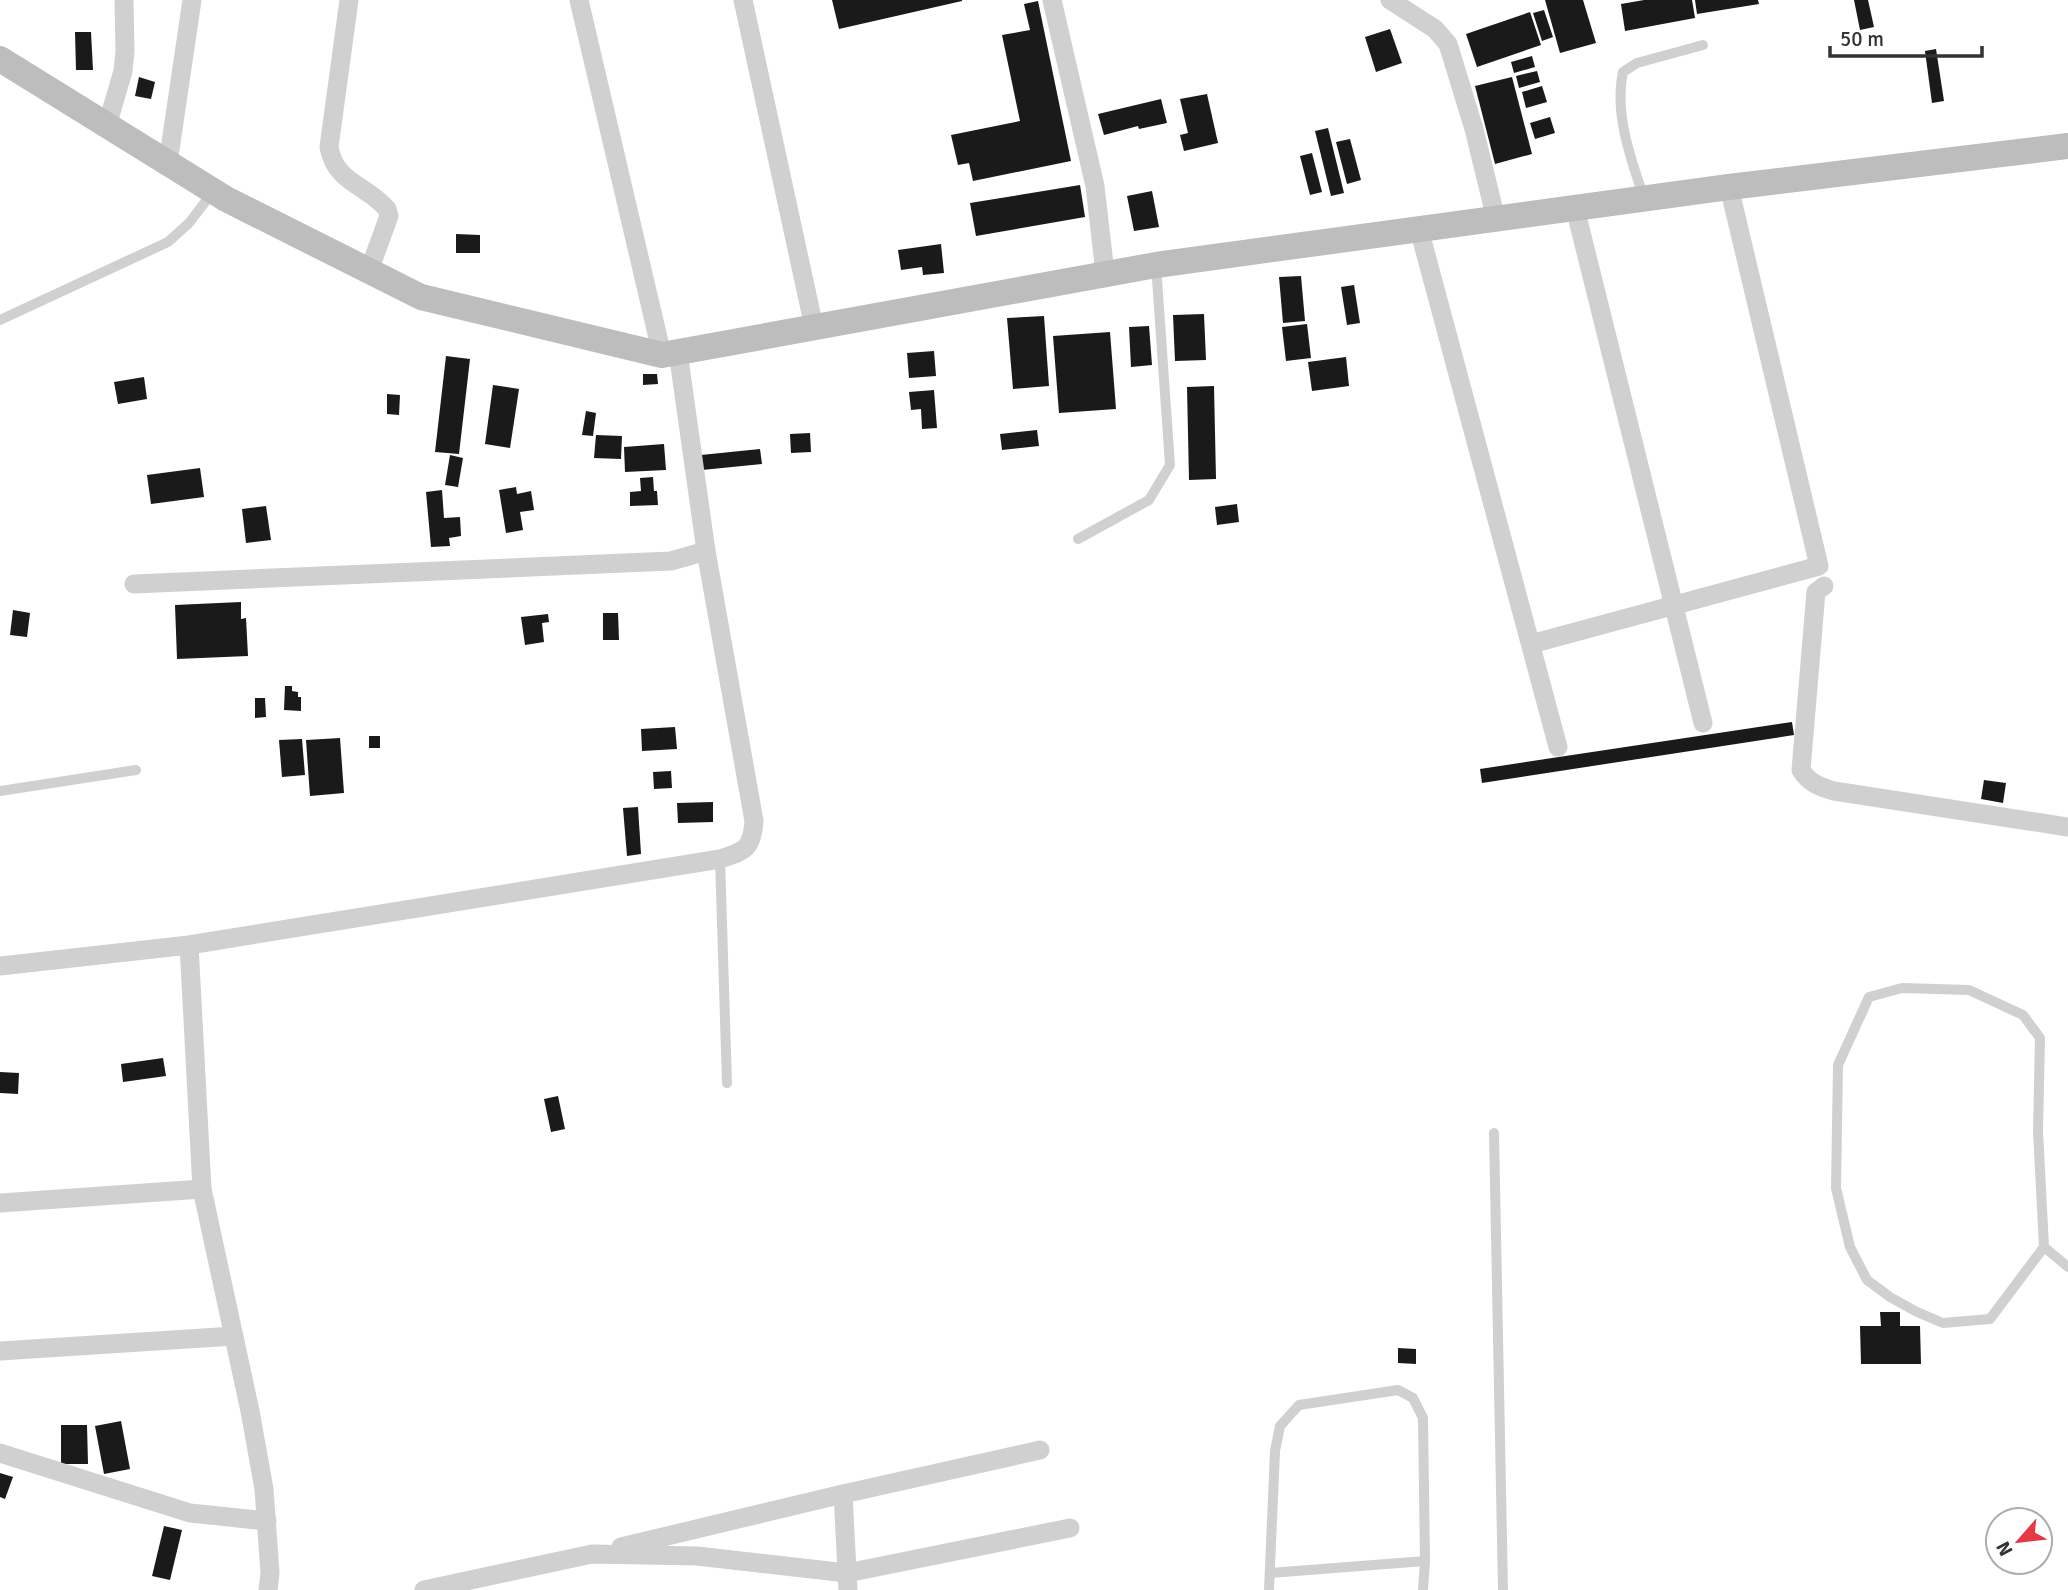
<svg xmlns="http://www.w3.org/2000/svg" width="2068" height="1590" font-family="Signika,sans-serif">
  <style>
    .building { fill: #1a1a1a }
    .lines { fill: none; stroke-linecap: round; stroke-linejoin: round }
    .lane { stroke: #d0d0d0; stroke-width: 10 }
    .street { stroke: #d0d0d0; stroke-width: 19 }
    .secondary { stroke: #bdbdbd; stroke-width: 26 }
  </style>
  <rect width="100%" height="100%" fill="#fff"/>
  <g class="building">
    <path d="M832,0H962V1L839,29Z"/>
    <path d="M1545,0H1583L1596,43L1560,53Z"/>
    <path d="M1644,0H1692L1695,18L1625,31L1621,4Z"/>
    <path d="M1695,0H1758L1759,4L1697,14Z"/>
    <path d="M1854,0H1868L1874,27L1860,30Z"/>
    <path d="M1038,1L1071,161L973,181L969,163L958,165L951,135L1020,121L1002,35L1030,30L1024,4Z"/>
    <path d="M1544,10L1553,37L1542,41L1533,13Z"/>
    <path d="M1530,12L1541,45L1477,67L1466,34Z"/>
    <path d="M1390,29L1402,63L1376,72L1365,37Z"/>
    <path d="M75,32H91L93,70H76Z"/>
    <path d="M1936,49L1944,101L1932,103L1925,51Z"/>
    <path d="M1532,56L1535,67L1514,73L1511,62Z"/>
    <path d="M1537,71L1540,82L1519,88L1516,76Z"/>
    <path d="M139,77L155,82L151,99L135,96Z"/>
    <path d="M1512,77L1532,154L1495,164L1475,86Z"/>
    <path d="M1542,86L1547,102L1526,108L1522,92Z"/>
    <path d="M1207,94L1218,143L1184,151L1180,135L1188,133L1180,99Z"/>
    <path d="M1161,99L1167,123L1139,129L1138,126L1104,135L1098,114Z"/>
    <path d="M1550,117L1555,133L1535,139L1530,123Z"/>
    <path d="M1328,128L1344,193L1331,196L1315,131Z"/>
    <path d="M1350,139L1361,180L1347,184L1336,142Z"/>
    <path d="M1312,153L1322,192L1310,195L1300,156Z"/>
    <path d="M1080,185L1085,217L976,236L970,203Z"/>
    <path d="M1152,191L1159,227L1134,231L1127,196Z"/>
    <path d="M456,234L480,235V253H456Z"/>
    <path d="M941,244L944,273L923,275L922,267L901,270L898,250Z"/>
    <path d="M1301,276L1305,321L1283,323L1279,277Z"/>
    <path d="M1354,285L1360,323L1347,325L1341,287Z"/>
    <path d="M1204,314L1206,360L1175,361L1173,315Z"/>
    <path d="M1044,316L1049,386L1013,389L1007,318Z"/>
    <path d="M1307,324L1311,358L1286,361L1282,327Z"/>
    <path d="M1149,326L1152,365L1131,367L1129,327Z"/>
    <path d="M1110,332L1116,409L1059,413L1053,336Z"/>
    <path d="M934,351L936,376L909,378L907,353Z"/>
    <path d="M446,356L470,359L459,454L435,452Z"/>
    <path d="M1346,357L1349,386L1312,391L1308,362Z"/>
    <path d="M643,374H657L658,384L643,385Z"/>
    <path d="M144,377L147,399L118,404L114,382Z"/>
    <path d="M493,385L519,389L510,448L485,444Z"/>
    <path d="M1214,386L1216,479L1189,480L1187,387Z"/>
    <path d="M934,390L937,428L922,429L921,409L911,410L909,392Z"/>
    <path d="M387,394L400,395L399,415L387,414Z"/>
    <path d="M586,411L596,413L593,436L582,435Z"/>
    <path d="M1037,430L1039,446L1002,450L1000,434Z"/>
    <path d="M810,433L811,452L791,453L790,434Z"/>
    <path d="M596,435L622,436L621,459L594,458Z"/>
    <path d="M664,444L666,470L625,472L624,447Z"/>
    <path d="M760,449L762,464L702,470L701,455Z"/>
    <path d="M450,455L463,458L458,487L445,485Z"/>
    <path d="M200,468L204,497L151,504L147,475Z"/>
    <path d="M653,477L654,491H657L658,505L630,506V492L641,491L640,478Z"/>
    <path d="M516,487L517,494L531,491L534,510L520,512L523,530L506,533L499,490Z"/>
    <path d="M442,490L444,518L460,517L461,536L449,538L450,546L431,547L426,492Z"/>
    <path d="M1237,504L1239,522L1217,525L1215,507Z"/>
    <path d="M266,506L271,540L246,543L242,509Z"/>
    <path d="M241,602V619L246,618L248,656L177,659L175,605Z"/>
    <path d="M13,610L30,613L27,637L10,635Z"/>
    <path d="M603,613H618L619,640H603Z"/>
    <path d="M548,614L549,622L542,623L544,642L525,645L521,617Z"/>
    <path d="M285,686H292V691L298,692V697H301V711L284,710Z"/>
    <path d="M255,698H265L266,717L255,718Z"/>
    <path d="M1792,722L1794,735L1482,783L1480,769Z"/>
    <path d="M675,727L677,749L642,751L641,729Z"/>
    <rect x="369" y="736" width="11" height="12"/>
    <path d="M340,738L344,793L310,796L306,740Z"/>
    <path d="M302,739L305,775L282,777L279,740Z"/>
    <path d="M671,771L672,788L654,789L653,772Z"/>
    <path d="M1984,780L2006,783L2003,803L1981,799Z"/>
    <path d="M713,802V822L678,823L677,803Z"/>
    <path d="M638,807L641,854L627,856L623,808Z"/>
    <path d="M163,1058L166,1076L123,1082L121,1064Z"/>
    <path d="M0,1072L19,1073L18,1094L0,1093Z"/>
    <path d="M558,1096L565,1129L551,1132L544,1099Z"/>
    <path d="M1880,1312H1900V1326H1920L1921,1364H1861L1860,1326H1881Z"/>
    <path d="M1398,1348L1416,1349V1364L1398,1363Z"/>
    <path d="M121,1421L130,1469L104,1474L95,1426Z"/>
    <path d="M61,1425H87L88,1464H61Z"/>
    <path d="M0,1473L13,1477L5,1499L0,1497Z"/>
    <path d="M164,1526L182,1530L170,1580L152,1576Z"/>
  </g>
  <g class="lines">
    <g class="lane">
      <path d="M1644,198C1631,159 1614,114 1623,72L1637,63L1703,45"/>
      <path d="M0,320L168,242L189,223L212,193"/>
      <path d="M1078,539L1149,500L1170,465L1156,265"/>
      <path d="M0,791L136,770"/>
      <path d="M720,859L727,1083"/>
      <path d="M1902,988L1969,990L2023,1015L2040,1038L2038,1131L2044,1247L1990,1319L1943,1323L1917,1312L1890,1297L1867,1280L1850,1247L1836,1188L1838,1065L1869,997Z"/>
      <path d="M1494,1133L1503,1590"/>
      <path d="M2044,1247L2068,1267"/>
      <path d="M1270,1573L1425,1561"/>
      <path d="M1269,1590L1275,1451L1280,1426L1299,1405L1398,1390L1413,1398L1423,1418L1425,1561L1423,1590"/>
    </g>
    <g class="street">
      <path d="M349,0L329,147C335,183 367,185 387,209L389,216L369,271"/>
      <path d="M579,0L662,355"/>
      <path d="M743,0L814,327"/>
      <path d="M1052,0L1095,186L1105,273"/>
      <path d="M1390,0L1435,29L1448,44L1474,129L1496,219"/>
      <path d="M107,126L123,71L125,51L124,0"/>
      <path d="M168,163L192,0"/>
      <path d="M1575,208L1703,723"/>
      <path d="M1419,229L1558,747"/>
      <path d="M134,584L671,561L706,551"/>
      <path d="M1824,586L1816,592L1801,770C1809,783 1820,787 1834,791L2068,827"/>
      <path d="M1531,644L1819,566L1729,187"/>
      <path d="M189,945L202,1189L250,1411L264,1489L270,1573L268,1590"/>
      <path d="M0,966L189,945L720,859C745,851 752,849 754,821L706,551L678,352"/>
      <path d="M0,1203L202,1189"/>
      <path d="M0,1351L234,1336"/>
      <path d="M0,1453L190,1513L267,1521"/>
      <path d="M843,1494L1040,1450"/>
      <path d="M621,1547L843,1494L848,1590"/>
      <path d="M424,1590L592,1554L697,1556L847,1573L1070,1528"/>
    </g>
    <path class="secondary" d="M0,59L226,199L421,297L662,355L1156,265L1729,187L2068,146"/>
  </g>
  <g transform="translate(2019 1541) rotate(242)"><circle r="33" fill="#ffffff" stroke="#adadad" stroke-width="2"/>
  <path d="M0-5L12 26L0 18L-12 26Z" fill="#e63946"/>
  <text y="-10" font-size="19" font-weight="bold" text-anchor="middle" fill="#333333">N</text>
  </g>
  <path d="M1830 46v10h152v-10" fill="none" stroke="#333333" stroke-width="3.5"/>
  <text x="1840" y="46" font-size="21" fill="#333333" stroke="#ffffff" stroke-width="5" paint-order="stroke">50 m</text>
</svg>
